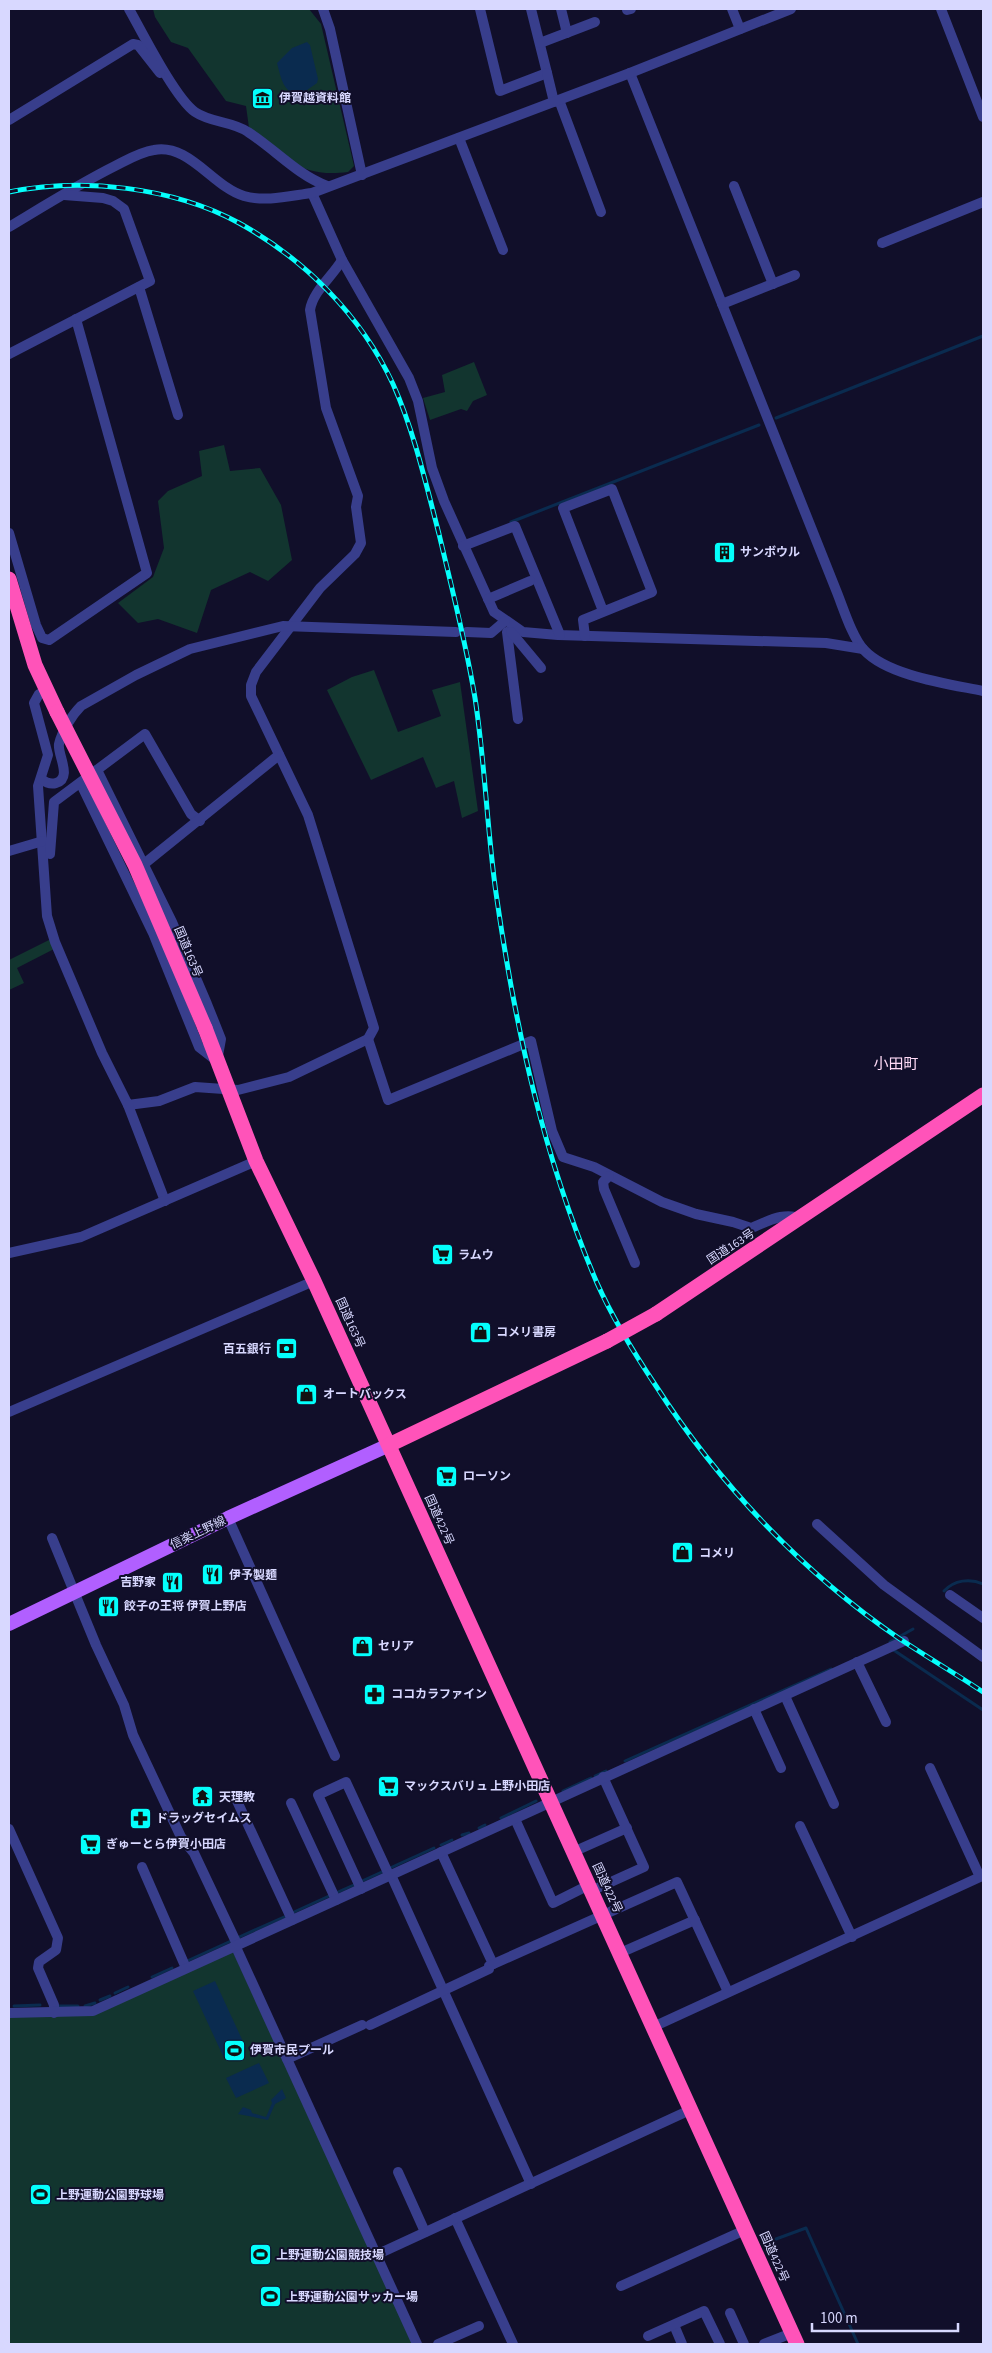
<svg xmlns="http://www.w3.org/2000/svg" width="992" height="2353" font-family="'Source Sans 3','Noto Sans JP',sans-serif">
  <style>
    .green { fill: #12352f }
    .water { fill: #0a2b4f }
    .lines { fill: none; stroke-linecap: round; stroke-linejoin: round }
    .stream { stroke: #0a2b4f; stroke-width: 3 }
    .minor { stroke: #383e8c; stroke-width: 10 }
    .major { stroke: #b15fff; stroke-width: 14 }
    .highway { stroke: #ff53b9; stroke-width: 15 }
    .rail-casing { stroke: #04fffc; stroke-width: 5 }
    .rail { stroke: #110f2a; stroke-width: 3; stroke-dasharray: 9; stroke-linecap: butt }
    .highway-bridge { stroke: #ff53b9; stroke-width: 15 }
    .labels { text-anchor: middle; dominant-baseline: central; stroke-width: 4; stroke-linejoin: round; paint-order: stroke }
    .poi-label { font-size: 12px; font-weight: bold; fill: #d8d8ff; stroke: #110f2a; text-anchor: start }
    .street-label { font-size: 12px; fill: #d8d8ff; stroke: #110f2a }
    .quarter-label { font-size: 15px; fill: #ffdaf6; stroke: #110f2a }
  </style>
  <rect width="100%" height="100%" fill="#110f2a"/>
  <g class="green">
    <path d="M153,9H309L321,24L354,166L348,172C299,178 284,157 249,128L246,106L226,101L188,48L171,42L155,17Z"/>
    <path d="M474,362L487,395L473,401L467,411L461,409L430,420L423,398L445,392L442,375Z"/>
    <path d="M224,445L230,471L260,468L281,505L292,560L268,581L250,572L211,590L197,633L158,619L138,623L118,603L153,577L164,548L158,501L168,491L202,476L199,451Z"/>
    <path d="M374,670L398,732L441,716L432,690L460,682L478,811L462,818L454,781L436,788L423,757L371,780L327,690L352,677Z"/>
    <path d="M51,939L54,949L17,968L24,983L9,990V960Z"/>
    <path d="M233,1952L414,2344H9V2015L84,2014Z"/>
  </g>
  <g class="water">
    <path d="M307,42L310,45L318,79L317,83L300,95C283,93 281,78 277,63L292,48Z"/>
    <path d="M215,1981L246,2048L224,2058L193,1991Z"/>
    <path d="M259,2063L269,2083L236,2098L226,2078Z"/>
    <path d="M282,2089L286,2098L275,2104L268,2120L238,2114L243,2107L251,2110L252,2113L266,2117L272,2103L271,2100Z"/>
  </g>
  <g class="lines">
    <g class="stream">
      <path d="M776,418L983,336"/>
      <path d="M511,522L759,425"/>
      <path d="M944,1591C954,1580 970,1578 983,1584"/>
      <path d="M890,1642L913,1629"/>
      <path d="M892,1649L983,1710"/>
      <path d="M625,1761L831,1669"/>
      <path d="M595,1776L606,1771"/>
      <path d="M563,1791L591,1778"/>
      <path d="M501,1818L536,1801"/>
      <path d="M479,1828L485,1825"/>
      <path d="M462,1835L469,1833"/>
      <path d="M441,1845L452,1840"/>
      <path d="M390,1868L434,1848"/>
      <path d="M362,1881L384,1871"/>
      <path d="M338,1892L356,1884"/>
      <path d="M294,1912L329,1896"/>
      <path d="M237,1938L284,1917"/>
      <path d="M187,1961L231,1941"/>
      <path d="M152,1977L172,1968"/>
      <path d="M115,1993L128,1987"/>
      <path d="M100,2000L110,1996"/>
      <path d="M14,2006L40,2005"/>
      <path d="M57,2006H78"/>
      <path d="M85,2006L95,2003"/>
      <path d="M776,2239L806,2228L858,2344"/>
    </g>
    <g class="minor">
      <path d="M129,9C142,32 175,98 195,112C211,123 232,121 248,132C276,150 296,174 327,186"/>
      <path d="M323,9L330,29L362,175"/>
      <path d="M480,9L500,91L547,73L531,9"/>
      <path d="M561,9L567,33"/>
      <path d="M732,9L740,29"/>
      <path d="M941,9L983,117"/>
      <path d="M627,10L631,9"/>
      <path d="M540,43L595,22"/>
      <path d="M547,73L554,102"/>
      <path d="M630,73L836,590C843,607 852,637 864,650C888,676 949,684 983,691"/>
      <path d="M559,100L601,212"/>
      <path d="M9,120L133,44L138,45L160,73"/>
      <path d="M459,138L503,250"/>
      <path d="M734,186L773,284"/>
      <path d="M312,193L342,260L409,378L418,401L432,468L444,501L494,612L523,632L558,635L826,643L863,649"/>
      <path d="M9,227C44,206 79,184 115,166C127,160 140,152 154,150C189,143 213,187 244,196C266,202 289,196 312,193L630,73L791,9"/>
      <path d="M882,243L983,202"/>
      <path d="M139,287L178,415"/>
      <path d="M722,304L795,275"/>
      <path d="M9,354L150,281L124,209L113,201L103,198L64,195"/>
      <path d="M9,533L36,625L42,638L49,640L147,573L76,319"/>
      <path d="M463,546L515,526L560,635"/>
      <path d="M488,599L530,581"/>
      <path d="M467,632L491,633L505,621"/>
      <path d="M507,632L518,719"/>
      <path d="M511,632L541,668"/>
      <path d="M585,636L583,620L652,592L612,489L563,508L603,611"/>
      <path d="M46,691L39,694L34,703L48,755L38,786L47,916L55,942L102,1053L128,1105L159,1101L195,1087L238,1090L289,1077L368,1039L374,1028L308,815L251,696V685L256,672L320,588L355,554L361,543L356,507L358,496L326,408L310,310C313,291 332,277 342,260"/>
      <path d="M41,779C45,782 50,785 56,783C73,778 57,754 59,744C62,731 72,715 81,706L136,675L190,649L283,626L456,632"/>
      <path d="M81,784L153,933L199,1047L217,1061L221,1039L207,1004L172,922L97,770"/>
      <path d="M9,851L43,841"/>
      <path d="M50,854L54,802L145,734L191,814L200,821"/>
      <path d="M144,864L279,755"/>
      <path d="M368,1039L388,1100L531,1041L552,1131L563,1157L594,1167L662,1202L696,1214L733,1222L751,1228C767,1222 784,1211 801,1219"/>
      <path d="M128,1105L165,1201"/>
      <path d="M609,1176L603,1182L604,1189L635,1263"/>
      <path d="M9,1253L81,1237L256,1161"/>
      <path d="M9,1412L314,1281"/>
      <path d="M228,1518L335,1756"/>
      <path d="M817,1524L884,1585L983,1657"/>
      <path d="M52,1538L96,1645L124,1705L133,1735L181,1837L194,1853L237,1944"/>
      <path d="M950,1595L983,1618"/>
      <path d="M857,1662L886,1722"/>
      <path d="M785,1696L834,1804"/>
      <path d="M754,1709L781,1768"/>
      <path d="M237,1801L292,1920"/>
      <path d="M291,1803L336,1900"/>
      <path d="M515,1819L553,1903L589,1885"/>
      <path d="M800,1826L852,1937"/>
      <path d="M9,1829L58,1938L56,1950L39,1962L38,1968L54,2005V2013"/>
      <path d="M441,1852L493,1964"/>
      <path d="M573,1852L627,1828"/>
      <path d="M142,1867L186,1968"/>
      <path d="M391,1875L531,2184"/>
      <path d="M361,1889L318,1795L346,1782L389,1875"/>
      <path d="M591,1891L644,1867L603,1777"/>
      <path d="M235,1945L417,2344"/>
      <path d="M620,1953L695,1920"/>
      <path d="M9,2013L93,2011L904,1641"/>
      <path d="M370,2025L489,1969V1966L677,1882L728,1992"/>
      <path d="M653,2027L980,1877L930,1768"/>
      <path d="M287,2059L362,2025"/>
      <path d="M398,2172L425,2232"/>
      <path d="M455,2218L513,2344"/>
      <path d="M376,2255L690,2110"/>
      <path d="M621,2286L745,2230"/>
      <path d="M730,2313L744,2344"/>
      <path d="M674,2325L682,2344"/>
      <path d="M648,2336L704,2311L720,2344"/>
      <path d="M438,2344L479,2326"/>
      <path d="M764,2344L792,2333"/>
    </g>
    <path class="major" d="M9,1624L228,1518L389,1445"/>
    <g class="highway">
      <path d="M9,579L35,665L57,712"/>
      <path d="M205,1028L256,1161L314,1281L797,2344"/>
      <path d="M656,1314L983,1095"/>
      <path d="M389,1445L607,1341"/>
    </g>
    <defs>
      <path id="rail" d="M9,192C82,177 173,187 239,223C304,259 361,315 393,384C414,431 426,484 439,534C452,589 466,643 475,698C485,763 487,829 496,893C515,1027 544,1159 597,1283C613,1319 634,1353 656,1386C719,1484 803,1573 900,1639C927,1657 956,1674 983,1692"/>
    </defs>
    <use href="#rail" class="rail-casing"/>
    <use href="#rail" class="rail"/>
    <g class="highway-bridge">
      <path d="M57,712L135,865L205,1028"/>
      <path d="M607,1341L656,1314"/>
    </g>
  </g>
  <defs>
    <symbol id="museum-square" viewBox="-11 -11 22 22"><rect x="-9" y="-9" width="18" height="18" rx="4" fill="#04fffc" stroke="#110f2a"/><path d="M0-6L6-3V-2H-6V-3ZM-5-1h2V3h-2ZM-1-1h2V3h-2ZM3-1h2V3H3ZM-6 4H6V6H-6Z" fill="#111"/></symbol>
    <symbol id="building-square" viewBox="-11 -11 22 22"><rect x="-9" y="-9" width="18" height="18" rx="4" fill="#04fffc" stroke="#110f2a"/><path d="M-4-6H4V6H1V3H-1V6H-4ZM-2.5-4.3h1.7v1.8h-1.7ZM.8-4.3h1.7v1.8H.8ZM-2.5-1h1.7V.8h-1.7ZM.8-1h1.7V.8H.8Z" fill="#111"/></symbol>
    <symbol id="supermarket-square" viewBox="-11 -11 22 22"><rect x="-9" y="-9" width="18" height="18" rx="4" fill="#04fffc" stroke="#110f2a"/><path d="M-6-5.5h2.5l.6 2H6L4.5 2H-2.5L-4.4-4H-6ZM-1.5 3.2a1.3 1.3 0 1 0 .1 0ZM3 3.2a1.3 1.3 0 1 0 .1 0Z" fill="#111"/></symbol>
    <symbol id="shop-square" viewBox="-11 -11 22 22"><rect x="-9" y="-9" width="18" height="18" rx="4" fill="#04fffc" stroke="#110f2a"/><path d="M-5-2.5h2.3a2.7 3.5 0 0 1 5.4 0H5L5.5 6h-11ZM-1.5-2.5h3a1.5 2.3 0 0 0-3 0Z" fill="#111"/></symbol>
    <symbol id="bank-square" viewBox="-11 -11 22 22"><rect x="-9" y="-9" width="18" height="18" rx="4" fill="#04fffc" stroke="#110f2a"/><path d="M-6-4H6V4H-6ZM0-2.3a2.3 2.3 0 1 0 0 4.6a2.3 2.3 0 1 0 0-4.6Z" fill="#111"/></symbol>
    <symbol id="restaurant-square" viewBox="-11 -11 22 22"><rect x="-9" y="-9" width="18" height="18" rx="4" fill="#04fffc" stroke="#110f2a"/><path d="M-5-6h1v4h1v-4h1v4h1v-4h1v5L-1.5 .5V6h-2V.5L-5-1ZM5-6V6H3V1.5H1.5Q1.5-4 5-6Z" fill="#111"/></symbol>
    <symbol id="pharmacy-square" viewBox="-11 -11 22 22"><rect x="-9" y="-9" width="18" height="18" rx="4" fill="#04fffc" stroke="#110f2a"/><path d="M-2-6h4v4h4v4h-4v4h-4v-4h-4v-4h4Z" fill="#111"/></symbol>
    <symbol id="temple-square" viewBox="-11 -11 22 22"><rect x="-9" y="-9" width="18" height="18" rx="4" fill="#04fffc" stroke="#110f2a"/><path d="M0-6L5-2H3V0L6.5 2.5H4V6H1.5V3h-3V6H-4V2.5H-6.5L-3 0V-2H-5Z" fill="#111"/></symbol>
    <symbol id="stadium-square" viewBox="-11 -11 22 22"><rect x="-9" y="-9" width="18" height="18" rx="4" fill="#04fffc" stroke="#110f2a"/><path d="M0-5a6.5 5 0 1 0 0 10a6.5 5 0 1 0 0-10ZM-3.5-1.8h7v3.6h-7Z" fill="#111"/></symbol>
  </defs>
  <g fill-rule="evenodd">
    <use href="#museum-square" x="250" y="86" width="25" height="25"/>
    <use href="#building-square" x="712" y="540" width="25" height="25"/>
    <use href="#supermarket-square" x="430" y="1242" width="25" height="25"/>
    <use href="#shop-square" x="468" y="1320" width="25" height="25"/>
    <use href="#bank-square" x="274" y="1336" width="25" height="25"/>
    <use href="#shop-square" x="294" y="1382" width="25" height="25"/>
    <use href="#supermarket-square" x="434" y="1464" width="25" height="25"/>
    <use href="#shop-square" x="670" y="1540" width="25" height="25"/>
    <use href="#restaurant-square" x="200" y="1562" width="25" height="25"/>
    <use href="#restaurant-square" x="160" y="1570" width="25" height="25"/>
    <use href="#restaurant-square" x="96" y="1594" width="25" height="25"/>
    <use href="#shop-square" x="350" y="1634" width="25" height="25"/>
    <use href="#pharmacy-square" x="362" y="1682" width="25" height="25"/>
    <use href="#supermarket-square" x="376" y="1774" width="25" height="25"/>
    <use href="#temple-square" x="190" y="1784" width="25" height="25"/>
    <use href="#pharmacy-square" x="128" y="1806" width="25" height="25"/>
    <use href="#supermarket-square" x="78" y="1832" width="25" height="25"/>
    <use href="#stadium-square" x="222" y="2038" width="25" height="25"/>
    <use href="#stadium-square" x="28" y="2182" width="25" height="25"/>
    <use href="#stadium-square" x="248" y="2242" width="25" height="25"/>
    <use href="#stadium-square" x="258" y="2284" width="25" height="25"/>
  </g>
  <g class="labels">
    <g class="poi-label">
      <text x="279" y="98">伊賀越資料館</text>
      <text x="740" y="552">サンボウル</text>
      <text x="458" y="1255">ラムウ</text>
      <text x="496" y="1332">コメリ書房</text>
      <text x="271" y="1349" text-anchor="end">百五銀行</text>
      <text x="323" y="1394">オートバックス</text>
      <text x="463" y="1476">ローソン</text>
      <text x="699" y="1553">コメリ</text>
      <text x="229" y="1575">伊予製麺</text>
      <text x="156" y="1582" text-anchor="end">吉野家</text>
      <text x="124" y="1606">餃子の王将 伊賀上野店</text>
      <text x="378" y="1646">セリア</text>
      <text x="391" y="1694">ココカラファイン</text>
      <text x="404" y="1786">マックスバリュ 上野小田店</text>
      <text x="219" y="1797">天理教</text>
      <text x="156" y="1818">ドラッグセイムス</text>
      <text x="106" y="1844">ぎゅーとら伊賀小田店</text>
      <text x="250" y="2050">伊賀市民プール</text>
      <text x="56" y="2195">上野運動公園野球場</text>
      <text x="276" y="2255">上野運動公園競技場</text>
      <text x="286" y="2297">上野運動公園サッカー場</text>
    </g>
    <g class="street-label">
      <text transform="translate(188 952) rotate(67)">国道163号</text>
      <text transform="translate(731 1247) rotate(-33)">国道163号</text>
      <text transform="translate(350 1323) rotate(66)">国道163号</text>
      <text transform="translate(439 1520) rotate(66)">国道422号</text>
      <text transform="translate(198 1533) rotate(-26)">信楽上野線</text>
      <text transform="translate(607 1888) rotate(65)">国道422号</text>
      <text transform="translate(774 2257) rotate(66)">国道422号</text>
    </g>
    <g class="quarter-label">
      <text x="896" y="1064">小田町</text>
    </g>
  </g>
  <rect width="992" height="2353" fill="none" stroke="#d8d8ff" stroke-width="20"/>
  <path d="M812 2323v8h146v-8" fill="none" stroke="#d8d8ff" stroke-width="2.5"/>
  <text x="820" y="2323" font-size="15" fill="#d8d8ff" stroke="#110f2a" stroke-width="4" paint-order="stroke">100 m</text>
</svg>
